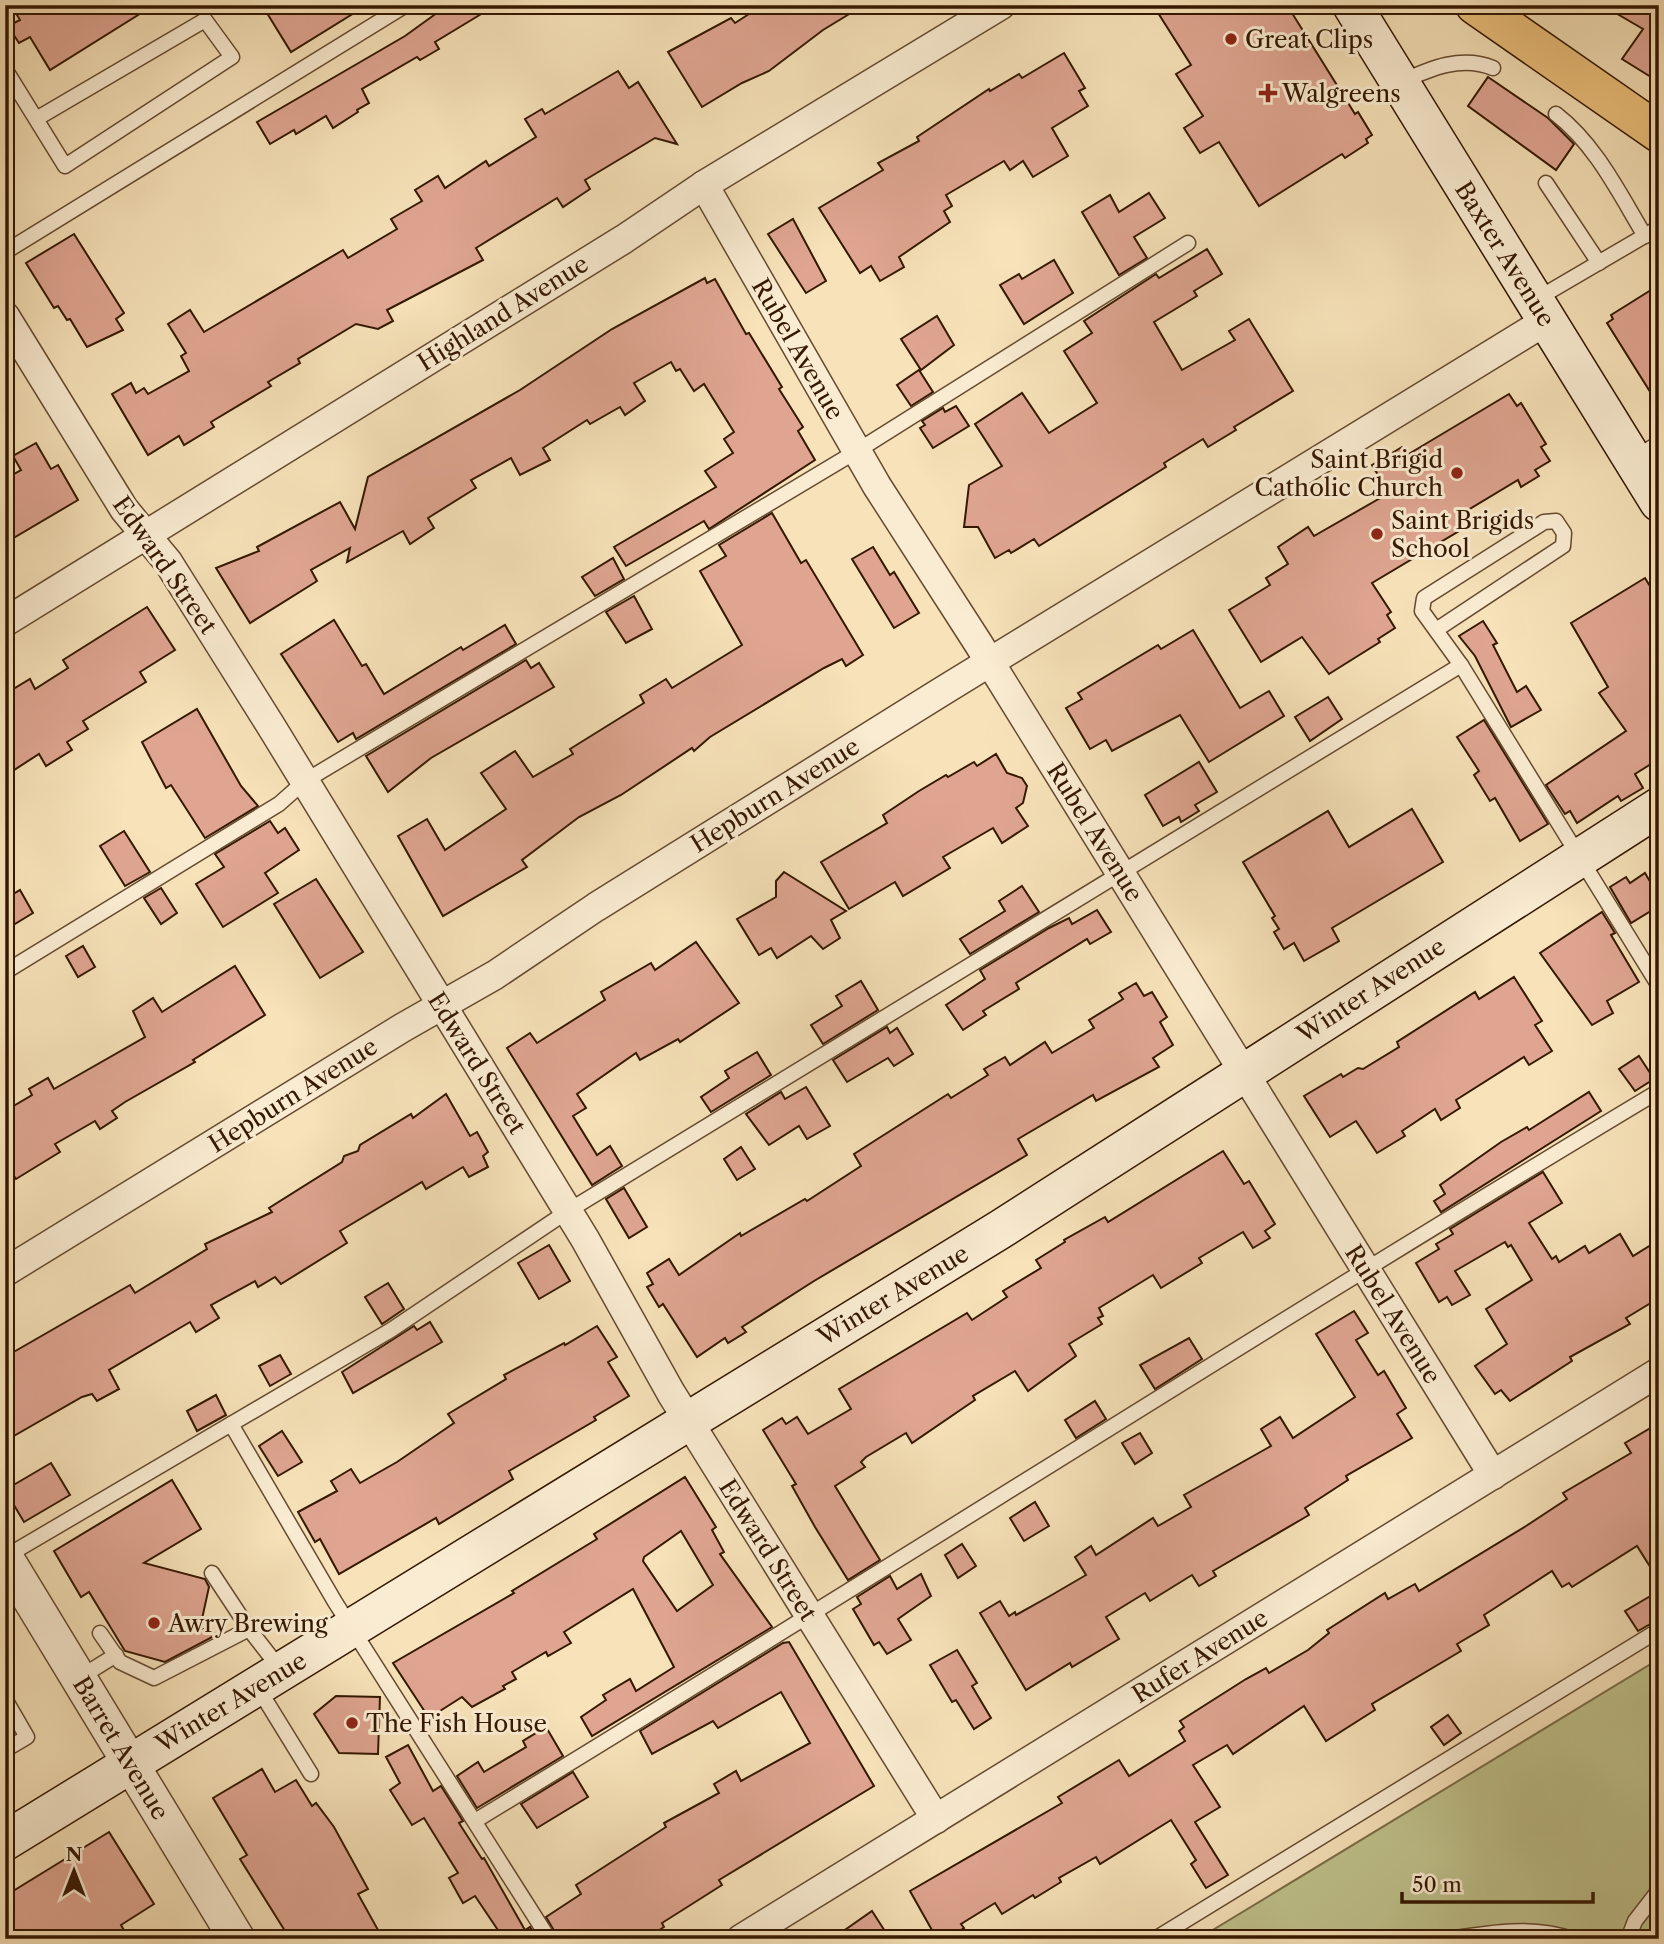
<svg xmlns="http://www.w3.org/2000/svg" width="1664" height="1944" font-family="'Libre Caslon Text',serif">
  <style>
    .green { fill: #bfc28d; stroke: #7a6d47; stroke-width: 2 }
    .building { fill: #dfa591; stroke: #341801; stroke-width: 2; fill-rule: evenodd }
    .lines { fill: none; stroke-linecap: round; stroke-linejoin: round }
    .service-casing { stroke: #654a2f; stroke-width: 17 }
    .minor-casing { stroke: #654a2f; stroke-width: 31 }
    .tertiary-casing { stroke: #654a2f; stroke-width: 38 }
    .secondary-casing { stroke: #341801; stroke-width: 41 }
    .primary-casing { stroke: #341801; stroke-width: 41 }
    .service { stroke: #faecd2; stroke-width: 14 }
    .minor { stroke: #faecd2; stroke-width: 28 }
    .tertiary { stroke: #faecd2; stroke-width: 35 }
    .secondary { stroke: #faecd2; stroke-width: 38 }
    .primary { stroke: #ecc17c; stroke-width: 38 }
    .poi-dot { fill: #8f2418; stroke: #faecd2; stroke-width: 2.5 }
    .labels { text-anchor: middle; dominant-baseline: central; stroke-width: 6; stroke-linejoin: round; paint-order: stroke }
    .poi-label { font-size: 24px; fill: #341801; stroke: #faecd2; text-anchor: start }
    .street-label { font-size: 24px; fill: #341801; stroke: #faecd2 }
  </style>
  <rect width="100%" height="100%" fill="#f7e2b9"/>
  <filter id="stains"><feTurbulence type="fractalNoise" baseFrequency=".00286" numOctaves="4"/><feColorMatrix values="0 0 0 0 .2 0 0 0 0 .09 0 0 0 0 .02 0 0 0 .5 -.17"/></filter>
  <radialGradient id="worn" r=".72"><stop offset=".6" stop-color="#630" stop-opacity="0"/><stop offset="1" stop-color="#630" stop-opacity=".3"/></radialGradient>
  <path class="green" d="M1659,1659V1939H1198Z"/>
  <g class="building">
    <path d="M11,5H154L50,70L30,37L19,43L8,26L20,20Z"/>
    <path d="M262,5H367L291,52Z"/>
    <path d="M448,5H496L435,42L439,49L420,60L417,57L362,89L369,103L357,110L358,112L333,128L326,116L296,134L294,130L270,144L257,122L405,36Z"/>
    <path d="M763,5H864L823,30L769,71L742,83L702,107L668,52L731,18L735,23Z"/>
    <path d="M1153,5H1267L1272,13L1287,5L1355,114L1358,112L1372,135L1366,139L1368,143L1345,158L1342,154L1259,206L1219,142L1200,153L1184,128L1203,116L1176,74L1191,65Z"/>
    <path d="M1602,5H1659V82L1622,59L1643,29Z"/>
    <path d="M1064,53L1085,88L1079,91L1088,106L1052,128L1068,156L1033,177L1023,161L1010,170L1004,161L946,195L952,206L944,211L950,222L899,257L904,267L880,281L871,266L860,273L819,208L883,170L878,163L919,141L917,137L989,89L990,91L1019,74L1022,78Z"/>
    <path d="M618,71L629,88L638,82L677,144L655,138L585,180L590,189L563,207L557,198L476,248L483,260L387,310L393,321L378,329L356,324L298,359L300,363L268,382L271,386L211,422L214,427L184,445L179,436L148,455L112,394L131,383L136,393L144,388L148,394L189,371L181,356L186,353L168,324L190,310L204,332L343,250L348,258L397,229L391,219L422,201L415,190L438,176L445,188L486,161L489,166L536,137L525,119L542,109L545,114Z"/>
    <path d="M1488,77L1548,118L1574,144L1556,170L1468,106Z"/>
    <path d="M1149,193L1165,218L1134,237L1147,258L1119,275L1082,212L1110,195L1119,212Z"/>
    <path d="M793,219L826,281L806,293L768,234Z"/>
    <path d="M74,234L124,313L116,319L123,330L87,347L70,319L67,320L58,306L54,308L26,263Z"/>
    <path d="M1207,249L1222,274L1194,291L1197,296L1154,322L1182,370L1235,340L1229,331L1249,319L1293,391L1234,427L1236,430L1208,447L1203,439L1164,463L1166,467L1039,546L1034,539L1011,553L1009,550L995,558L978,527H964L969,485L1002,466L975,424L1022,393L1049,433L1097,403L1064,351L1092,333L1084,321L1156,274L1159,278Z"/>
    <path d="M1054,260L1073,293L1024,324L1000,285L1019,274L1022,279Z"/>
    <path d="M705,278L707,283L715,279L746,334L749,333L782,387L779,389L803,427L798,431L815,460L709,529L704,521L626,566L614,547L716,487L705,471L733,453L724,439L734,432L704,384L694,391L680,369L676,371L671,362L634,383L645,401L625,415L620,407L590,424L587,420L543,448L550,460L520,475L511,458L471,480L476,488L428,518L434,528L410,544L403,531L347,562L350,548L311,570L317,581L314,583L250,623L216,568L259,551L257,547L340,502L355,529L368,477L520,390L612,329Z"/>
    <path d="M1659,285V406L1607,323L1613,319L1611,315Z"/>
    <path d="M937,316L954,345L921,370L901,339Z"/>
    <path d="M919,370L933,392L911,406L897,385Z"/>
    <path d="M1509,394L1517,406L1521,403L1546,444L1541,447L1550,461L1535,470L1539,476L1521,487L1518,480L1458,516L1464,528L1372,583L1391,612L1387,615L1395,628L1378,639L1380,642L1329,674L1302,637L1261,662L1229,610L1270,585L1266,578L1288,564L1278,547L1308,527L1314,536L1389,493L1372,465L1402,447L1407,455Z"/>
    <path d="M956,406L969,426L933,448L920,428L925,425L922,421L943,408L945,412Z"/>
    <path d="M36,443L51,469L58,465L78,500L5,543V479L21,470L13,456Z"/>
    <path d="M772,513L801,563L806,560L863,655L846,666L842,659L824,668L710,737L694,751L692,748L621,795L579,817L522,860L527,867L443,916L398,836L427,819L445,850L506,809L481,773L515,751L533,777L573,754L570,749L644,703L640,695L666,679L672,688L742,645L700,571L726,556L719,545Z"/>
    <path d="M873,547L890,575L894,572L919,613L894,628L852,559Z"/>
    <path d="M613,558L624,579L595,596L582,577Z"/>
    <path d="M1645,578L1659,601V759L1635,774L1643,788L1621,801L1618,796L1577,823L1570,811L1565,814L1546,785L1626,731L1599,693L1608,687L1571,623Z"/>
    <path d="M634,596L652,629L626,643L606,612Z"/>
    <path d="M147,607L175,650L140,672L146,682L83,721L88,729L67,742L72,750L46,766L39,754L14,770L5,756V694L30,679L35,689L68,668L63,660Z"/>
    <path d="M334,620L362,666L366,664L384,694L461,647L463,650L505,625L516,644L356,739L353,733L338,742L281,654Z"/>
    <path d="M1483,621L1497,643L1493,645L1517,692L1526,686L1541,710L1511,727L1475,656L1459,636Z"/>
    <path d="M1193,630L1240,708L1269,691L1284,716L1209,762L1180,715L1112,751L1106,740L1090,749L1066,708L1082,699L1078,693L1158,645L1161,649Z"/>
    <path d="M526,660L531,668L539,663L554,687L431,758L388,792L366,756Z"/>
    <path d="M1328,697L1342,719L1310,741L1295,717Z"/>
    <path d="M197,709L241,786L258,806L205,838L171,785L166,788L142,742Z"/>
    <path d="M1484,720L1548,824L1520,841L1495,798L1490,801L1474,775L1479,771L1457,737Z"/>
    <path d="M996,754L1007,773L1022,778L1027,786L1023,803L1016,808L1028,826L1002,843L993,828L943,857L950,868L903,896L895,882L849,909L821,862L887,823L883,815L919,791L946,775L948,777L974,762L977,766Z"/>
    <path d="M1199,762L1217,792L1195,805L1199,811L1181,822L1179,817L1163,826L1145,795Z"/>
    <path d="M1412,809L1443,862L1332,928L1339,941L1304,961L1294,943L1284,949L1274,932L1279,929L1272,918L1275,916L1243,862L1328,811L1349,847Z"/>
    <path d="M270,821L278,833L285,828L299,850L265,873L278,893L223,927L196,884L224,867L215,854Z"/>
    <path d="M124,831L150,872L125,886L100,846Z"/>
    <path d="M784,872L846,911L831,920L840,938L823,949L811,936L777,958L771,948L759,955L737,919L776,897V881Z"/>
    <path d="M1645,873L1652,885L1659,881V906L1631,923L1610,887L1626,877L1630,883Z"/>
    <path d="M316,879L363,952L320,978L274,904Z"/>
    <path d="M1022,886L1039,912L970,954L960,939L1005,911L999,901Z"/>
    <path d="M161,888L177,913L161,924L144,898Z"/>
    <path d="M20,890L33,913L5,930V899Z"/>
    <path d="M1097,910L1111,932L1090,944L1087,939L1016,983L1019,989L983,1011L986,1015L963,1030L946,1005L985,979L980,970L1049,928L1069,918L1072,924Z"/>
    <path d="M1602,912L1615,933L1611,935L1639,982L1607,1001L1613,1013L1592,1025L1540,953Z"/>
    <path d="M696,942L739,1003L680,1042L678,1039L640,1060L636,1053L577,1094L586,1108L573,1116L597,1155L610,1146L622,1166L592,1185L507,1048L530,1033L537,1043L605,1000L601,992L651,963L655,970Z"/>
    <path d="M83,946L95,967L78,977L66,956Z"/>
    <path d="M235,966L265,1015L193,1060L195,1062L125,1102L112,1111L117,1118L100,1129L95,1121L55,1144L60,1152L16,1179L12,1173L5,1177V1111L32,1095L29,1089L48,1078L54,1089L145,1037L133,1011L153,998L162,1012Z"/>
    <path d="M1514,977L1542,1021L1535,1025L1552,1051L1529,1065L1524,1057L1456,1100L1460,1108L1441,1120L1435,1109L1402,1131L1405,1136L1377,1153L1356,1121L1330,1137L1304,1096L1341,1074L1343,1077L1358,1068L1363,1069L1399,1047L1397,1042L1475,992L1479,999Z"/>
    <path d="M861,981L878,1010L823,1044L811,1025L842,1006L836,996Z"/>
    <path d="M1136,983L1144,996L1152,992L1167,1017L1160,1022L1173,1045L1153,1058L1159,1067L1096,1101L1093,1095L1018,1139L1027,1155L814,1281L742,1327L746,1332L728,1343L725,1338L697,1357L663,1304L659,1307L647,1287L653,1284L647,1273L669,1259L679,1275L740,1233L741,1236L805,1199L807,1201L861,1166L854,1154L948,1094L951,1098L988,1075L984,1069L1005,1057L1010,1065L1045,1042L1052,1053L1094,1028L1089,1020L1123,999L1119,993Z"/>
    <path d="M887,1027L890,1033L897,1028L913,1054L894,1066L888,1058L847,1082L833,1060Z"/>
    <path d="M757,1052L771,1075L711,1112L701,1097L729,1078L725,1071Z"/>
    <path d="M1639,1056L1654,1079L1635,1091L1619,1069Z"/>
    <path d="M806,1087L830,1126L807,1139L799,1126L769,1145L746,1114L781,1092L785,1099Z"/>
    <path d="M1589,1092L1601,1111L1441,1212L1434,1201L1445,1194L1440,1185L1501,1142L1527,1127L1529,1130Z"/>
    <path d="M446,1094L470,1136L477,1132L488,1152L483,1156L488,1167L469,1177L463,1167L426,1189L422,1182L340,1231L347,1243L281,1284L275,1277L258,1287L255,1281L211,1305L219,1318L196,1332L190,1322L109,1370L119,1389L97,1401L92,1394L82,1397L12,1437L5,1426V1357L130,1285L135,1293L207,1249L205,1244L272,1212L269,1208L342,1162L344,1156L358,1151L360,1145L411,1114L413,1118Z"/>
    <path d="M741,1147L755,1169L737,1180L724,1159Z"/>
    <path d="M1223,1151L1244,1184L1249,1181L1275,1224L1265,1231L1270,1238L1253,1248L1243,1232L1199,1258L1202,1263L1161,1288L1153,1275L1099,1308L1103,1316L1098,1318L1102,1324L1069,1344L1076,1356L1028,1391L1015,1371L973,1396L975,1400L912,1443L906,1433L866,1457L861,1462L865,1467L835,1486L880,1560L848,1580L815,1527L792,1486L796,1484L763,1430L782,1418L786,1424L797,1417L808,1434L851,1409L839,1389L967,1313L972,1320L1007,1297L1003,1291L1041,1268L1036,1260L1065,1242L1064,1240L1105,1217L1108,1222Z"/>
    <path d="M1543,1172L1562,1203L1529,1223L1552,1259L1556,1256L1559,1262L1585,1246L1589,1253L1620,1234L1633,1256L1659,1240V1298L1626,1318L1630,1324L1570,1357L1572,1361L1510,1401L1501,1390L1495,1394L1475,1366L1507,1344L1486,1309L1532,1280L1511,1245L1508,1247L1505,1242L1455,1271L1470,1295L1452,1305L1447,1297L1439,1302L1416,1263L1439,1249L1436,1244L1453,1234L1450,1229Z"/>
    <path d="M624,1188L647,1227L629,1238L606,1199Z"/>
    <path d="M549,1245L570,1281L539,1299L518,1263Z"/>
    <path d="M388,1283L404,1309L382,1324L365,1297Z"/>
    <path d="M1354,1311L1368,1333L1356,1340L1378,1375L1384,1371L1406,1408L1397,1414L1412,1438L1346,1476L1348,1480L1305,1508L1309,1515L1213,1571L1216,1576L1199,1586L1192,1575L1150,1601L1145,1593L1106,1617L1119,1639L1072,1667L1070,1663L1026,1690L980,1613L1000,1601L1009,1616L1015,1612L1016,1615L1050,1596L1086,1575L1075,1557L1091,1546L1096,1555L1153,1518L1158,1526L1191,1507L1184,1495L1271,1446L1261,1429L1280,1417L1293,1438L1355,1397L1316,1334Z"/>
    <path d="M430,1322L442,1342L353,1393L342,1372L414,1326L417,1330Z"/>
    <path d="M597,1326L617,1357L608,1362L629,1396L594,1417L596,1420L509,1471L513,1479L439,1524L436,1518L339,1574L320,1539L315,1542L298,1512L337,1491L331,1481L351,1469L360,1483L397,1462L454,1423L448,1414L506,1379L504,1375L564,1343L565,1345Z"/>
    <path d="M1189,1338L1202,1359L1155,1389L1140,1365Z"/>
    <path d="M280,1355L291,1374L270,1386L259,1366Z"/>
    <path d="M216,1395L226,1415L197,1431L187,1411Z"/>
    <path d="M1095,1401L1106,1419L1076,1438L1065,1420Z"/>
    <path d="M1659,1423V1581L1637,1546L1572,1587L1569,1583L1562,1587L1552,1571L1484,1615L1489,1625L1457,1644L1461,1651L1372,1704L1375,1710L1326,1741L1304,1706L1233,1754L1227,1745L1193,1765L1220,1807L1195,1822L1228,1875L1206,1888L1191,1864L1196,1860L1171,1820L1100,1864L1096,1857L1059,1878L1061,1882L1035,1898L1033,1895L1002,1914L995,1903L961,1924L964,1928L947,1939H937L910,1891L1062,1803L1058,1797L1119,1760L1129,1776L1185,1741L1179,1731L1184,1727L1180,1721L1246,1679L1266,1668L1269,1673L1308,1650L1329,1633L1327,1630L1385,1593L1388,1599L1415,1584L1419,1591L1526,1526L1567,1499L1563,1493L1631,1453L1625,1443Z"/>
    <path d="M282,1431L302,1462L278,1476L259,1446Z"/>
    <path d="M1140,1433L1152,1453L1135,1464L1122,1443Z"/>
    <path d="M51,1463L70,1495L24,1522L5,1490Z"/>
    <path d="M685,1477L716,1527L712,1530L724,1552L720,1554L772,1627L592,1736L581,1717L606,1700L603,1695L630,1679L636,1691L674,1667L633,1589L564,1632L571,1643L548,1656L546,1652L512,1672L516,1679L503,1686L505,1689L472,1707L462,1697L429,1718L393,1663L514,1593L512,1591L597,1539L594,1534ZM681,1531L713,1585L677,1611L643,1561L644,1557Z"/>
    <path d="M172,1480L201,1529L144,1563L205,1579L209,1587L200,1628L218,1634L165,1662L125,1651L89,1592L81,1597L54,1551Z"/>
    <path d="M1035,1502L1049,1526L1024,1541L1010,1518Z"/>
    <path d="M962,1544L976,1566L958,1578L945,1555Z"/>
    <path d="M921,1574L931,1596L898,1619L911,1640L887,1654L879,1642L874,1645L853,1609L861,1604L857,1597L890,1576L897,1589Z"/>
    <path d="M1659,1591V1619L1638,1631L1625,1611Z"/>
    <path d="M789,1642L874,1786L719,1880L722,1885L662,1923L664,1927L645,1939H559L546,1917L581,1894L576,1885L666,1827L664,1823L719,1793L714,1784L736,1771L741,1781L810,1743L781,1692L718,1728L713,1721L652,1754L640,1731L783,1643Z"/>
    <path d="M957,1650L977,1683L972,1686L991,1718L974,1729L956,1700L952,1702L930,1665Z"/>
    <path d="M336,1696L380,1697L378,1754L339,1753L314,1714Z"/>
    <path d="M1448,1715L1461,1733L1444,1745L1431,1727Z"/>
    <path d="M546,1727L563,1756L477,1808L457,1776L478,1762L484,1772L526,1747L523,1741Z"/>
    <path d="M408,1745L433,1791L441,1786L463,1821L459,1823L482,1859L484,1858L525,1930L530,1927L537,1939H504L475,1896L463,1903L449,1878L458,1873L424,1818L412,1825L390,1790L400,1783L386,1757Z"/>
    <path d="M262,1769L275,1792L296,1780L312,1806L316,1803L334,1827L368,1889L358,1894L383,1939H290L240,1859L247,1855L213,1798Z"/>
    <path d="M573,1772L588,1797L537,1828L521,1804Z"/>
    <path d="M109,1832L154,1904L121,1925L129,1939H19L5,1916V1896Z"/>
    <path d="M872,1911L890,1939H832Z"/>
  </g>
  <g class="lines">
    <defs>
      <g id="service">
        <path d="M5,69L65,166L232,57L205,20L36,119"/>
        <path d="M1401,82C1431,68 1462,55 1493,68"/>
        <path d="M1556,114C1596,145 1619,193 1645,236"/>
        <path d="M1546,183L1599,263"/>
        <path d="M5,252L406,5"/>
        <path d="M1535,300L1658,228L1659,223"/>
        <path d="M1633,459L1659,443"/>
        <path d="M1436,630L1563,546L1564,533L1556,521L1544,522L1424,598L1422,611L1461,665"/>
        <path d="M5,972L279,804L305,781L857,451L1188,243"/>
        <path d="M231,1424L335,1602L549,1939"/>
        <path d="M5,1557L391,1330L568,1211L1461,665L1659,986"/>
        <path d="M212,1573L249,1629"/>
        <path d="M100,1633L120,1662L154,1678L249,1629L281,1670"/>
        <path d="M79,1678L116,1655"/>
        <path d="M258,1688L311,1774"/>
        <path d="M5,1699L27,1737L5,1750"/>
        <path d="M475,1821C871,1580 1261,1330 1659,1091"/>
        <path d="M1155,1939L1659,1630"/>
        <path d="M1449,1939C1487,1933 1533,1925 1571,1939"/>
        <path d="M1628,1939L1635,1921L1659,1890"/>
      </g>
      <g id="minor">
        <path d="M704,185L877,486L978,643L1493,1475"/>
        <path d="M5,316L124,509L168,562L271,726L585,1239L671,1393L936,1819"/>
        <path d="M5,622L624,239L704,185L1001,5"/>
        <path d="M5,1272L402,1028L495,975L596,907L941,692L1546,321"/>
        <path d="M741,1939L1659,1372"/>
      </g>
      <path id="tertiary" d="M5,1557L237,1939"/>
      <g id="secondary">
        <path d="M1352,5L1659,502"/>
        <path d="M5,1841L1001,1229L1659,807"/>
      </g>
      <path id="primary" d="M1475,5L1659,133"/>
    </defs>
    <use href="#service" class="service-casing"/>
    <use href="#minor" class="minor-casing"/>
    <use href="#tertiary" class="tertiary-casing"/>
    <use href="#secondary" class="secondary-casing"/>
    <use href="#primary" class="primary-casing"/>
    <use href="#service" class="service"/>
    <use href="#minor" class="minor"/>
    <use href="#tertiary" class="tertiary"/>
    <use href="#secondary" class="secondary"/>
    <use href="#primary" class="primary"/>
  </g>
  <g class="poi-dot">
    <circle cx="1231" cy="39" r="7"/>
    <path d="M1264.5 82.5h7v7h7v7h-7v7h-7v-7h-7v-7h7z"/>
    <circle cx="1457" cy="473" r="7"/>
    <circle cx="1377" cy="534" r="7"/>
    <circle cx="154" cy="1623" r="7"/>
    <circle cx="352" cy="1723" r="7"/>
  </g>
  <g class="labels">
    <g class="poi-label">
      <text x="1245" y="39">Great Clips</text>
      <text x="1282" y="93">Walgreens</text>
      <text x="1443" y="459" text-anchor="end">Saint Brigid<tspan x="1443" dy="28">Catholic Church</tspan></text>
      <text x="1391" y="520">Saint Brigids<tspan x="1391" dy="28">School</tspan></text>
      <text x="168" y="1623">Awry Brewing</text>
      <text x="366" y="1723">The Fish House</text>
    </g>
    <g class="street-label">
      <text transform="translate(1505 254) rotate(58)">Baxter Avenue</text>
      <text transform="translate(503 313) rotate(-32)">Highland Avenue</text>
      <text transform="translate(798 349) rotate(60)">Rubel Avenue</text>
      <text transform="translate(165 565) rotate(55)">Edward Street</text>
      <text transform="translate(775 795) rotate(-32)">Hepburn Avenue</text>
      <text transform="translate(1095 832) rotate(58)">Rubel Avenue</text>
      <text transform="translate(1371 990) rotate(-33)">Winter Avenue</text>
      <text transform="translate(477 1063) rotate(58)">Edward Street</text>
      <text transform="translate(293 1095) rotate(-32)">Hepburn Avenue</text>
      <text transform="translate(893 1295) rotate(-31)">Winter Avenue</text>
      <text transform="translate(1393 1314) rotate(58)">Rubel Avenue</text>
      <text transform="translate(768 1550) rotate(58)">Edward Street</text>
      <text transform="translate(1200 1656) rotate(-32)">Rufer Avenue</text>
      <text transform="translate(231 1702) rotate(-31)">Winter Avenue</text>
      <text transform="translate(121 1748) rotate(59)">Barret Avenue</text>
    </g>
  </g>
  <rect width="1664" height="1944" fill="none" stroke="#f7e2b9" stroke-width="28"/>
  <rect x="7" y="7" width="1650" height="1930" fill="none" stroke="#341801" stroke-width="3.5"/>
  <rect x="14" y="14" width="1636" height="1916" fill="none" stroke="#341801" stroke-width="2"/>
  <g transform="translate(74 1871)" stroke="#faecd2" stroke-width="5" paint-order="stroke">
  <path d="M0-5L12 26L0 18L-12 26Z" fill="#341801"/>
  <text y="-10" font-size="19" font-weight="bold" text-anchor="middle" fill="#341801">N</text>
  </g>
  <path d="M1402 1892v10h191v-10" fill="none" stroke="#341801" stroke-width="3.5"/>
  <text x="1412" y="1892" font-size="21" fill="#341801" stroke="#faecd2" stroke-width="5" paint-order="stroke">50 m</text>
  <rect width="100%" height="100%" filter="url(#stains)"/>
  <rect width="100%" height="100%" fill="url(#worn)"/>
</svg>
